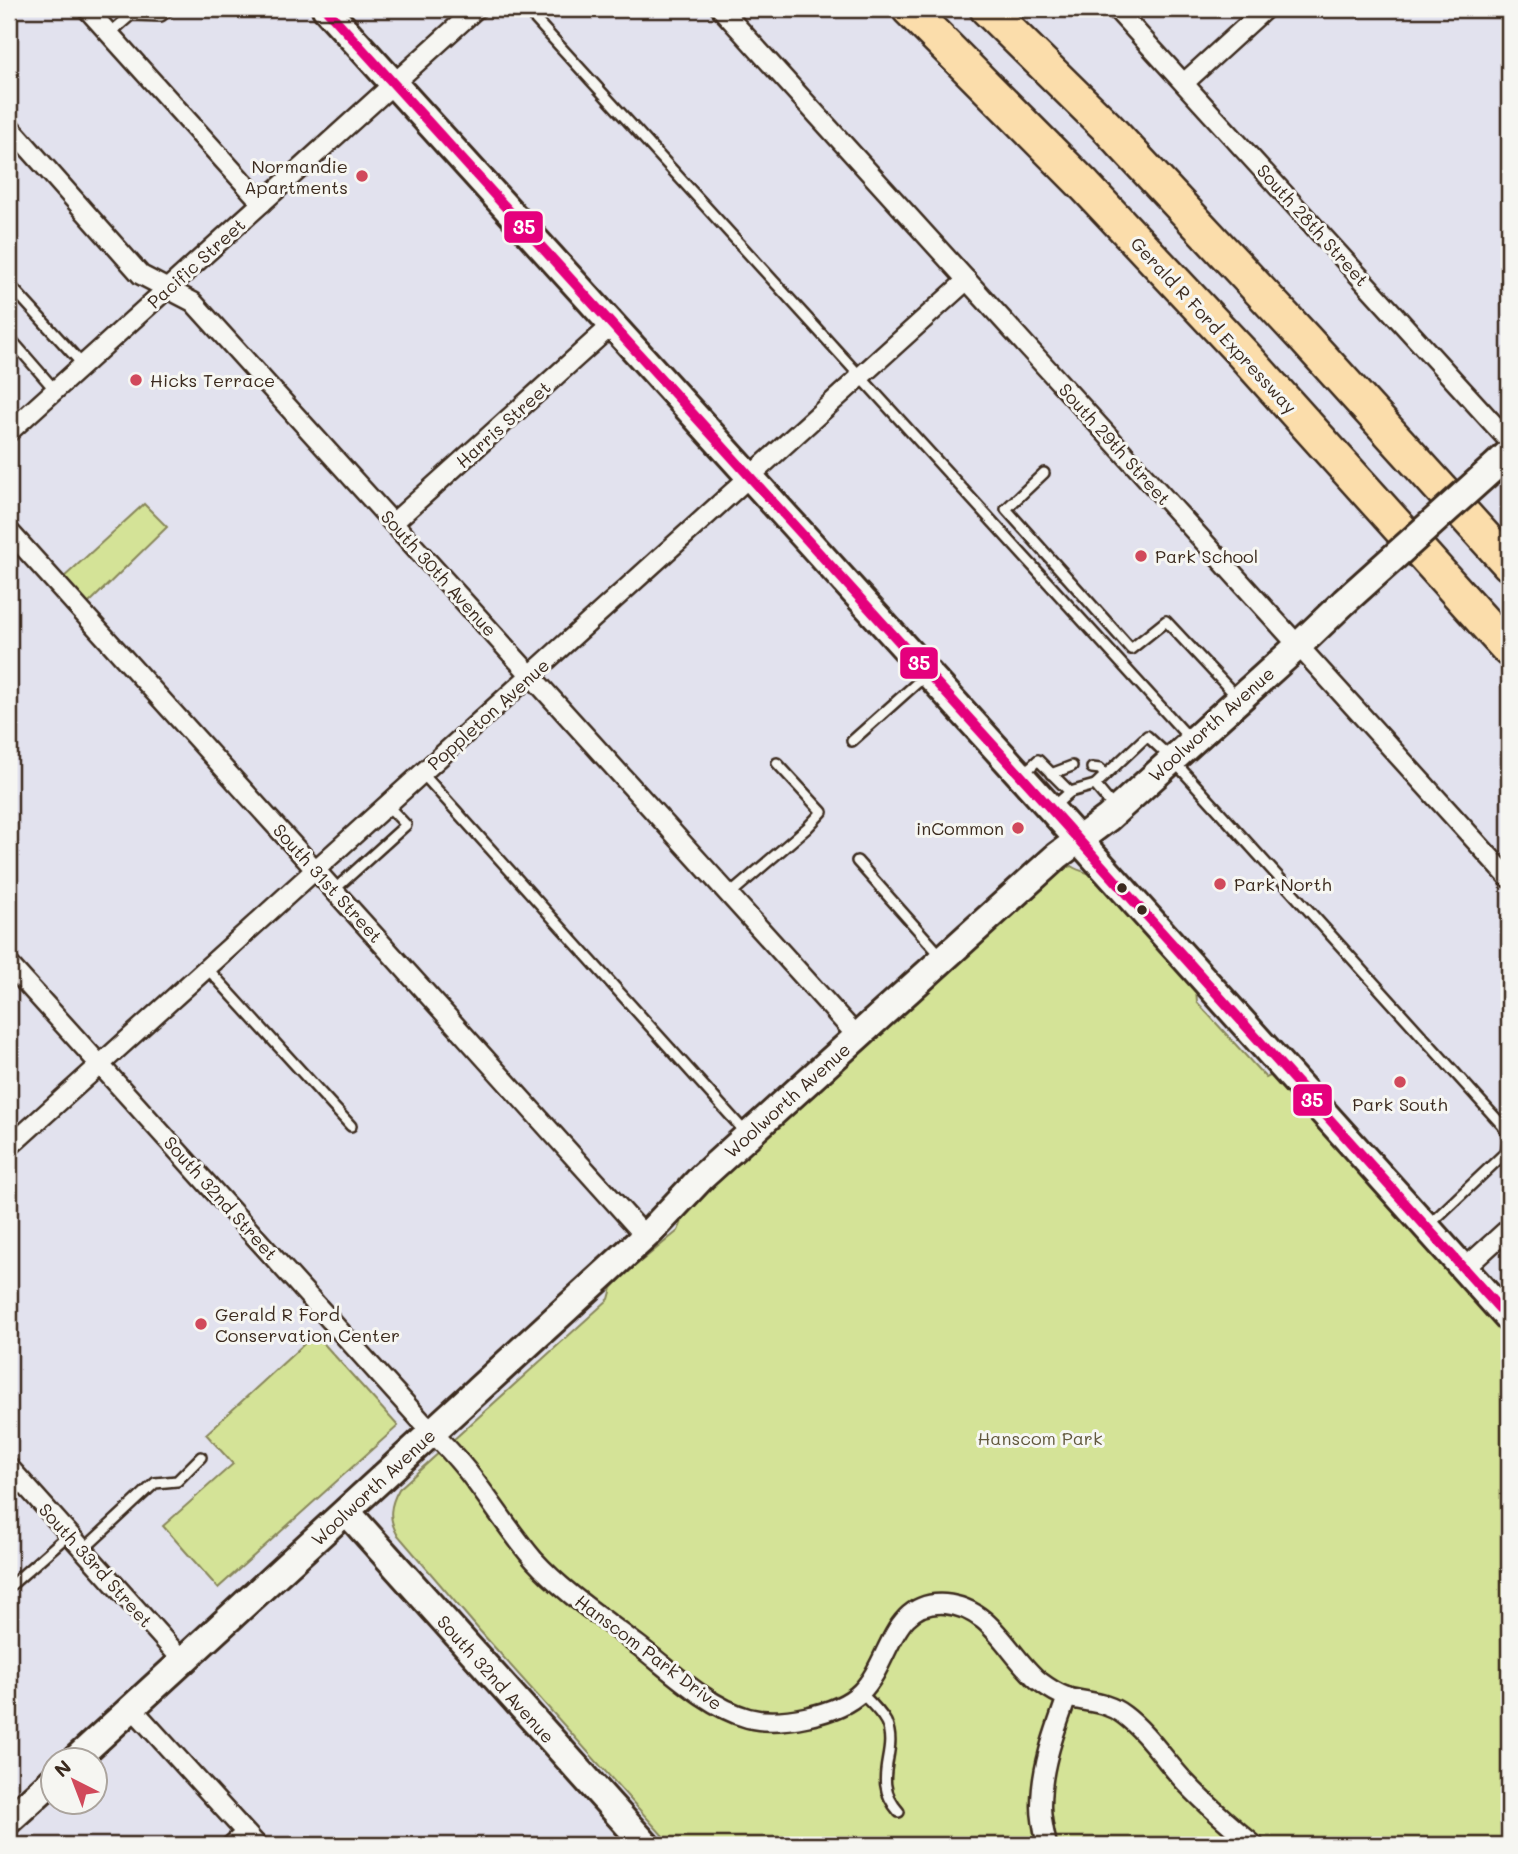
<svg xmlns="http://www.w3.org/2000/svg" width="1518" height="1854" font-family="Mali,sans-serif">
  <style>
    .green { fill: #d4e397; stroke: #88865a; stroke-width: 2 }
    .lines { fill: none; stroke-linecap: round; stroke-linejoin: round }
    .lane-casing { stroke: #3b2a1e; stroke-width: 14 }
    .street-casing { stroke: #3b2a1e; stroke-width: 23 }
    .secondary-casing { stroke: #3b2a1e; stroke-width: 32 }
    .highway-casing { stroke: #3b2a1e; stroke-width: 38 }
    .lane { stroke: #f6f6f2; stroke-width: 9 }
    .street { stroke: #f6f6f2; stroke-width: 18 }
    .secondary { stroke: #f6f6f2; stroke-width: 26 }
    .highway { stroke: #fbddab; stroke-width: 33 }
    .secondary-bridge-casing { stroke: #3b2a1e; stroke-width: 32; stroke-linecap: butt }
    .secondary-bridge { stroke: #f6f6f2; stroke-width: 26 }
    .bus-1-casing { stroke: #f6f6f2; stroke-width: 16 }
    .bus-1 { stroke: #e5007d; stroke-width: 10 }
    .poi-dot { fill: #d1495b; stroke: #f6f6f2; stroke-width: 2.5 }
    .bus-dot { fill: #3b2a1e; stroke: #f6f6f2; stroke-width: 2.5 }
    .labels { text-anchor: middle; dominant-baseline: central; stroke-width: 6; stroke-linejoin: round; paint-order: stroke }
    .poi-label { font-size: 18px; fill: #3b2a1e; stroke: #f6f6f2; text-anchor: start }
    .street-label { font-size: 18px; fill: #3b2a1e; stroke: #f6f6f2 }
    .park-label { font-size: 18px; fill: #61583c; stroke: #f6f6f2 }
    .line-badge { stroke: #f6f6f2; stroke-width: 2.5 }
    .badge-label { font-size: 19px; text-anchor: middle; font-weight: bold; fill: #fff }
  </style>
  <rect width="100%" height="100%" fill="#e2e2ee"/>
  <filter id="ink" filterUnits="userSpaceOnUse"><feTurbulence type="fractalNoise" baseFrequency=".0143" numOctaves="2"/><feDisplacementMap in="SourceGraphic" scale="14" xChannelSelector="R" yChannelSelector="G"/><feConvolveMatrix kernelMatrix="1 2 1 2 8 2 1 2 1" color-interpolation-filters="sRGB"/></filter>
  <g filter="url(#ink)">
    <g class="green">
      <path d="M144,504L167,527L88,604L63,578Z"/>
      <path d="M1071,866C1080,872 1091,873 1101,878L1196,988L1197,1002L1266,1078L1274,1074L1486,1306L1509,1337V1845H671L480,1631L397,1534C388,1518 390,1505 399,1489L609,1299L612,1288L623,1276L678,1231L687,1209L771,1128H776L1060,869Z"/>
      <path d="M315,1334L398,1426L218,1588L163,1526L233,1464L206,1434Z"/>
    </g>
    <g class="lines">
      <defs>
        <g id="lane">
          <path d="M526,9L1191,740"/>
          <path d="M109,34L131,15L161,16L170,9"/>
          <path d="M9,284L83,365"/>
          <path d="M9,337L55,390"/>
          <path d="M1044,473L1006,509L1131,649L1166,621L1238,698"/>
          <path d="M852,741L927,674"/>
          <path d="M1092,768L1100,769L1105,775"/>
          <path d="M422,773L747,1134"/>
          <path d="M1051,774L1072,766"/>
          <path d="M1022,775L1038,760L1070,792L1052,808"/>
          <path d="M1070,792L1095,785"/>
          <path d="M1115,809L1095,785L1147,736L1172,759L1503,1126L1509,1138L1506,1152L1428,1226"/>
          <path d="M857,861L942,957"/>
          <path d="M334,890L406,825L387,805"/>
          <path d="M729,895L807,828L822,812L777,763"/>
          <path d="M207,968L351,1126"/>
          <path d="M83,1550L155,1483L177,1481L201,1457"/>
          <path d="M9,1587L69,1534"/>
          <path d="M861,1693C870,1702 880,1711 886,1722C900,1754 869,1778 899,1812"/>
          <path d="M225,1845L243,1829"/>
        </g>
        <g id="street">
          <path d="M87,9L262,203"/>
          <path d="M721,9L1509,878"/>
          <path d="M1116,9L1509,441"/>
          <path d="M1184,83L1265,9"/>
          <path d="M9,126L141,275L193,302L857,1036"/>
          <path d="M9,432L476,9"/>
          <path d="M393,523L612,325"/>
          <path d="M9,531L302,855L645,1236"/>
          <path d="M9,964L432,1433C474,1471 498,1518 534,1560C564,1593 604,1619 639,1646C671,1671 708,1707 748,1718C778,1726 838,1715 861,1692C891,1662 891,1600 945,1604C992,1608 1007,1654 1039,1681C1047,1687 1057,1694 1067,1697C1087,1703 1106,1701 1124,1715C1148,1733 1165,1761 1186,1783C1207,1805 1231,1826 1254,1845"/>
          <path d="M9,1147L967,280"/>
          <path d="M1464,1269L1509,1228"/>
          <path d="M9,1467L184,1662"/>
          <path d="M133,1709L257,1845"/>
          <path d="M1047,1845C1044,1832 1041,1820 1041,1806C1041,1768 1054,1733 1067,1697"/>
        </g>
        <g id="secondary">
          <path d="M326,9L1051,809L1509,1319"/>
          <path d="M1493,468L1509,453"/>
          <path d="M347,1512L646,1845"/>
          <path d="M76,1759L651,1231L702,1177L1057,856L1108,818L1298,646L1344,602"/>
          <path d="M9,1820L52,1781"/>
        </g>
        <g id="highway">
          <path d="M909,9L1085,186L1243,354L1509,650"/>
          <path d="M987,9L1106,126L1305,339L1509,564"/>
        </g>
      </defs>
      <use href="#lane" class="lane-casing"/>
      <use href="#street" class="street-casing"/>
      <use href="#secondary" class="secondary-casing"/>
      <use href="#highway" class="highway-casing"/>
      <use href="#lane" class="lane"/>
      <use href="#street" class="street"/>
      <use href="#secondary" class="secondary"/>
      <use href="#highway" class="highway"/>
      <defs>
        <path id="secondary-bridge" d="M1344,602L1493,468"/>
      </defs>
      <use href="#secondary-bridge" class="secondary-bridge-casing"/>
      <use href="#secondary-bridge" class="secondary-bridge"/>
      <defs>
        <path id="bus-1" d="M326,9L1051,809L1509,1319"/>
      </defs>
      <use href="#bus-1" class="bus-1-casing"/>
      <use href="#bus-1" class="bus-1"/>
    </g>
  </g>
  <g class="poi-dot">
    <circle cx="362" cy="176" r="7"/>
    <circle cx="136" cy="380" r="7"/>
    <circle cx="1141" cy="556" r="7"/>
    <circle cx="1018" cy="828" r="7"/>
    <circle cx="1220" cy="884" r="7"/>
    <circle cx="1400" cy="1082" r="7"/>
    <circle cx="201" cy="1324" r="7"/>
  </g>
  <g class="bus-dot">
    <circle cx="1122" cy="888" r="6"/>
    <circle cx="1142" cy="910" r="6"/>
  </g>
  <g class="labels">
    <g class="poi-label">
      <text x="348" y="166" text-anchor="end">Normandie<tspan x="348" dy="21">Apartments</tspan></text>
      <text x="150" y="380">Hicks Terrace</text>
      <text x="1155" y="556">Park School</text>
      <text x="1004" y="828" text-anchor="end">inCommon</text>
      <text x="1234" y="884">Park North</text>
      <text x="1400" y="1104" text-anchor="middle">Park South</text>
      <text x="215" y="1314">Gerald R Ford<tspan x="215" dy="21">Conservation Center</tspan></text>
    </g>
    <g class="street-label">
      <text transform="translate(1313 225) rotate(48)">South 28th Street</text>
      <text transform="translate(196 263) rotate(-42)">Pacific Street</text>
      <text transform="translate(1214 325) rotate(47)">Gerald R Ford Expressway</text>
      <text transform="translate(503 424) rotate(-42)">Harris Street</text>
      <text transform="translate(1115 444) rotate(48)">South 29th Street</text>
      <text transform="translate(439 573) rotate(48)">South 30th Avenue</text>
      <text transform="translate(488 714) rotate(-42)">Poppleton Avenue</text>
      <text transform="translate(1211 724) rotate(-42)">Woolworth Avenue</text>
      <text transform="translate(328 883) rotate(48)">South 31st Street</text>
      <text transform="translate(787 1100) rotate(-42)">Woolworth Avenue</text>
      <text transform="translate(221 1198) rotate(48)">South 32nd Street</text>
      <text transform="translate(373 1487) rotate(-43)">Woolworth Avenue</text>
      <text transform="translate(96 1565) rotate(48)">South 33rd Street</text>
      <text transform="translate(649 1652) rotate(37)">Hanscom Park Drive</text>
      <text transform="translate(496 1679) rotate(48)">South 32nd Avenue</text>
    </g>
    <g class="park-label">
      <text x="1040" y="1438">Hanscom Park</text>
    </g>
  </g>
  <g class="line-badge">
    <rect x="503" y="210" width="41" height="34" rx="7" fill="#e5007d"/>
    <rect x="899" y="646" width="40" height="34" rx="7" fill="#e5007d"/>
    <rect x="1292" y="1083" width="41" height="34" rx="7" fill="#e5007d"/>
  </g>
  <g class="badge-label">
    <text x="524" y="234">35</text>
    <text x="919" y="670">35</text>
    <text x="1312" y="1107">35</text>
  </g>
  <rect width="1518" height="1854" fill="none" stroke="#f6f6f2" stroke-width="35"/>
  <rect x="18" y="18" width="1483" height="1819" fill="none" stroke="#3b2a1e" stroke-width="2.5" filter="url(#ink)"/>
  <g transform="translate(74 1781) rotate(318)"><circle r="33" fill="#f6f6f2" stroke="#aba49d" stroke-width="2"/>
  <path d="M0-5L12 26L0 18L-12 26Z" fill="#d1495b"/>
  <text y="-10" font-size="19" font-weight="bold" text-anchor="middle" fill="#3b2a1e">N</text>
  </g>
</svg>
